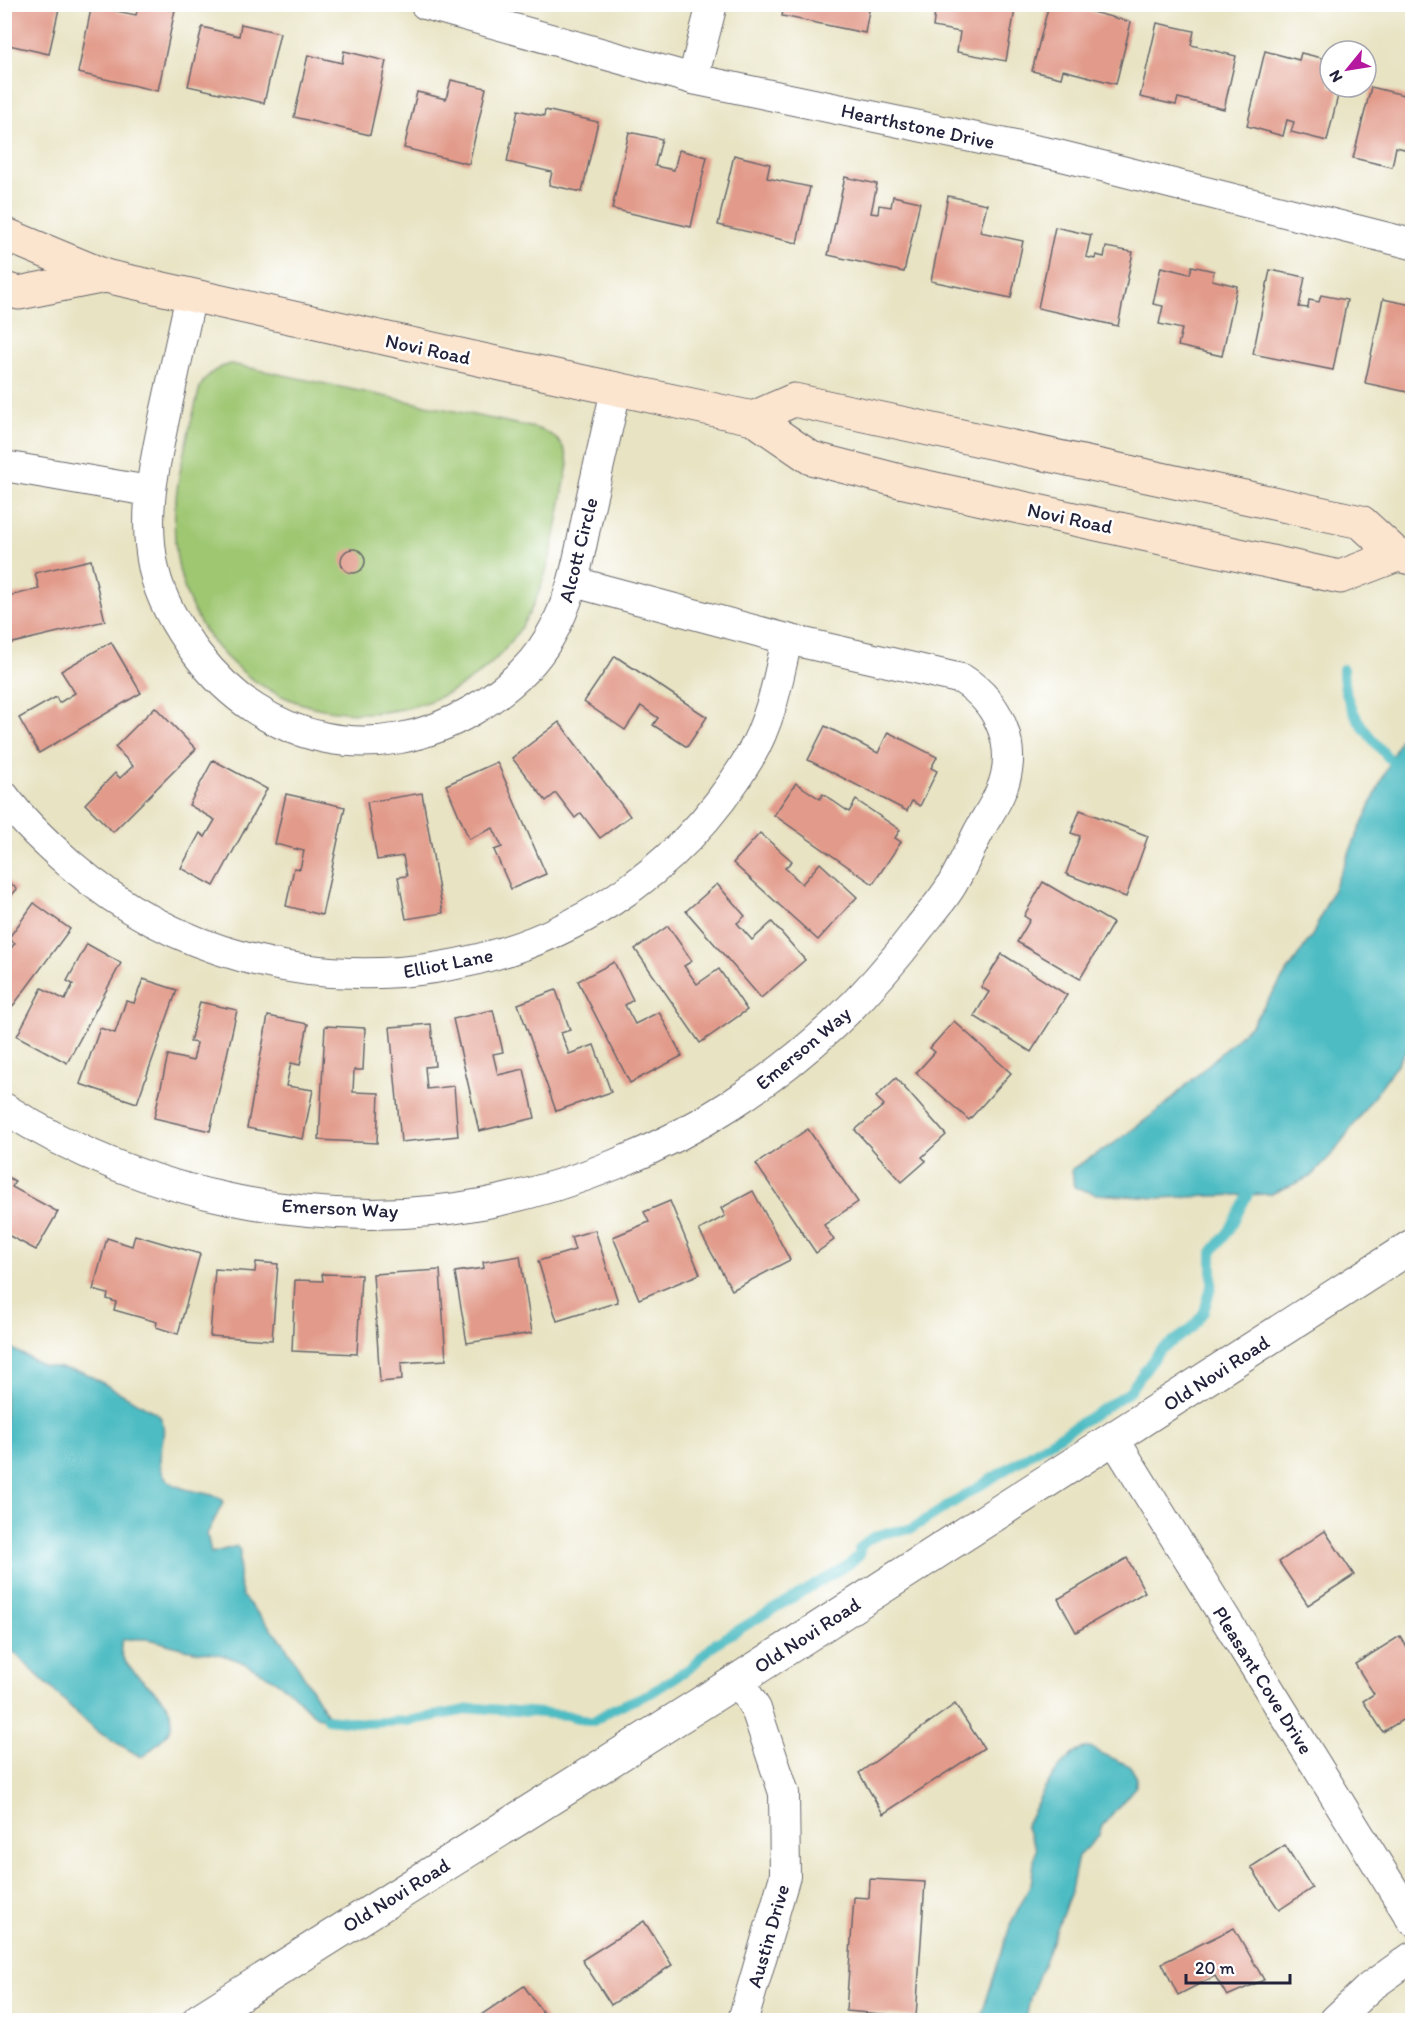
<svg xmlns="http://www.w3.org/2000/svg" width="1417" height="2025" font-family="Itim,sans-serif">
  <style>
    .green { fill: #9fc772; stroke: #607456; stroke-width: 1.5 }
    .water { fill: #4dbcc3; stroke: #386f7f; stroke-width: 1.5 }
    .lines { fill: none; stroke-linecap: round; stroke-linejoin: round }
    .stream { stroke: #4dbcc3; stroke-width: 10 }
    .building { fill: #e29b8b }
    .minor-casing { stroke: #67666b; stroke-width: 32 }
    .tertiary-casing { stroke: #67666b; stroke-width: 35 }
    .secondary-casing { stroke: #67666b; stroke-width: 35 }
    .minor { stroke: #fff; stroke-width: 30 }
    .tertiary { stroke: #fff; stroke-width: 33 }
    .secondary { stroke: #fce5cf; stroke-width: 33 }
    .labels { text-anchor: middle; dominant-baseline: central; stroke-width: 5; stroke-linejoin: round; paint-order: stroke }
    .street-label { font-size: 20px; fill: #22223b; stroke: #fff }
  </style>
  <rect width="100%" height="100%" fill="#fff"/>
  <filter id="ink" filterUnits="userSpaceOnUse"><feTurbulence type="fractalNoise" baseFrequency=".0167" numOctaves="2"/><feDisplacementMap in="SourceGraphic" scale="12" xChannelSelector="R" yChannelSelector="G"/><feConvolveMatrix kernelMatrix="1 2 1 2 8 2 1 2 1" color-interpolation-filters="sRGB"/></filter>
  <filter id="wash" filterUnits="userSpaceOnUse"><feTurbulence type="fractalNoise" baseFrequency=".008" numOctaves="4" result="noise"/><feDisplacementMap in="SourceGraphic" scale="24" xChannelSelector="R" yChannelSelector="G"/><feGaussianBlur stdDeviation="1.35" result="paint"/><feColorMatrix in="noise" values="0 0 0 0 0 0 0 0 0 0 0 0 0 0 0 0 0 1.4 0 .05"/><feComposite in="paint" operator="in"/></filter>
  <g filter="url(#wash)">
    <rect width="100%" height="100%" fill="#e8e3c3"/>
    <path class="green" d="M231,364L535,428C553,433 567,444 568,465C558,514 553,569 529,614C452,758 233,742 183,584C162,519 184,451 200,387C207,374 216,368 231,364Z"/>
    <g class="water">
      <path d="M1412,718V1043L1335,1151L1310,1177L1271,1194L1156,1198L1096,1194L1074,1187L1072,1169L1113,1144L1164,1106L1251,1025L1313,934L1408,721Z"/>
      <path d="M5,1345L42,1365L83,1372L158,1414C174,1432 148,1462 168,1480C180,1492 206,1491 221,1498L223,1503L207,1534L211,1553L237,1546L240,1551L239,1582L243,1597L283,1642L328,1716L327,1720C313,1718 301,1701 291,1692C272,1677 245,1661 222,1655C211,1652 200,1653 190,1650C164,1645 151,1635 123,1640C104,1673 207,1703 159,1742C153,1747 149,1754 141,1757L96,1731L5,1644Z"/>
      <path d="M1082,1748H1090L1130,1766L1136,1776V1786L1102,1826L1098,1837L1078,1856L1070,1895L1030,1998L1026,2020H980L1011,1923L1031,1884L1036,1848L1025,1826C1041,1797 1052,1766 1082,1748Z"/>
    </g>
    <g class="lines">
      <g class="stream">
        <path d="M1343,669C1342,717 1382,749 1412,784"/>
        <path d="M327,1719L365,1723L407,1721L477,1708L566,1715L592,1722L613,1709L651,1693L690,1668L716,1643L848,1565L860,1554L859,1549C872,1532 891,1532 911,1529L1128,1393L1159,1351L1191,1329L1204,1312L1212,1283V1252L1229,1231L1253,1184"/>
      </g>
    </g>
    <g id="blocks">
      <g class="building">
        <path d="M4,4H60L49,54L4,44Z"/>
        <path d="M92,4H117L116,11L136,15L139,4L175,10L158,91L78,73Z"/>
        <path d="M936,4H1016L1006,61L957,52L960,32L933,27Z"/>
        <path d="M1049,4H1061L1131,22L1116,84L1063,70L1061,78L1032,71Z"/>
        <path d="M784,5H870L865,33L782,16Z"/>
        <path d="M1157,23L1194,31L1191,45L1236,56L1224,109L1178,98L1176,105L1140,97Z"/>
        <path d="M241,24L280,33L264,103L188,86L202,27L239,36Z"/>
        <path d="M344,51L386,61L370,135L294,117L308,55L342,63Z"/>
        <path d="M1265,51L1299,60L1301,53L1330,60V87H1340L1327,141L1291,132L1294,122L1287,120L1283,136L1247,126Z"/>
        <path d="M451,80L486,88L469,164L404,148L417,92L446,99Z"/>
        <path d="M1371,87L1412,97V151L1396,147L1392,167L1353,158Z"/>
        <path d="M518,110L544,116L545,110L598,122L582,192L549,185L552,172L507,162Z"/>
        <path d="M629,132L662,139L655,166L674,170L679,150L707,157L691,227L612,209Z"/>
        <path d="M734,155L770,164L767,178L810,187L797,243L718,225Z"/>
        <path d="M845,177L877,184L871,213L878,214L879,205L891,207L893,196L920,202L904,272L828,255Z"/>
        <path d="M948,196L987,204L980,232L1023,241L1011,298L931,281Z"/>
        <path d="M1055,227L1091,235L1086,257L1095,259L1096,255L1104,257L1106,247L1133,252L1118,326L1038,308Z"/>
        <path d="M1192,266L1214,271L1212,280L1237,286L1222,356L1178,346L1182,329L1159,324L1163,306L1153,304L1161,267L1190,274Z"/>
        <path d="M1270,270L1305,277L1299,307L1308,308L1309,300L1319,302L1321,295L1347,300L1333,370L1253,354Z"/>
        <path d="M1383,299L1412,305V393L1365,383Z"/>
        <circle cx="353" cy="561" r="12"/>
        <path d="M91,560L105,621L4,645V597L39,589L35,573Z"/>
        <path d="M111,642L141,693L39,753L19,718L56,697L59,703L75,693L61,671Z"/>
        <path d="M615,656L707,717L687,747L653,725L658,718L641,706L625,730L584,702Z"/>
        <path d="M155,707L196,749L113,832L85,804L115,773L120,778L133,766L115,747Z"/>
        <path d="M559,722L630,816L600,838L581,813L575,818L556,793L546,801L512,758Z"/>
        <path d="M825,726L878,753L888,732L937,757L931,768L937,771L920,806L912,801L907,811L808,760Z"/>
        <path d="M213,760L267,789L214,886L181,868L200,833L205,837L215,820L189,805Z"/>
        <path d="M497,762L546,874L511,889L494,850L502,847L493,828L469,839L446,785Z"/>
        <path d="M796,783L820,799L823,794L849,812L856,800L900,830L895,838L901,842L873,884L774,815Z"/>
        <path d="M422,793L443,913L406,919L398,877L407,876L403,856L377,860L367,802Z"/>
        <path d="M286,794L345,807L322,915L286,906L294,868L300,869L304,851L275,844Z"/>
        <path d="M1080,810L1148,836L1126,897L1066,874L1080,836L1071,833Z"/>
        <path d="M760,833L792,861L785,868L802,884L820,863L857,897L818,940L733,863Z"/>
        <path d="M5,878L17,889L5,903Z"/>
        <path d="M1043,882L1113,923L1080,979L1017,942L1030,920L1024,916Z"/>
        <path d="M717,884L745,916L737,923L752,940L772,922L805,960L761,998L686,911Z"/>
        <path d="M34,903L70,929L4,1018V957L15,943L8,939Z"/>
        <path d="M668,926L692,961L684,966L697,984L719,969L747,1010L700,1043L635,949Z"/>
        <path d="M87,944L121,963L67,1063L17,1036L42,988L65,1000L73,984L67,981Z"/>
        <path d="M1002,954L1067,995L1031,1052L974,1016L989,992L981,987Z"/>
        <path d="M614,962L633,1000L625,1005L635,1024L659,1012L682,1056L630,1083L578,981Z"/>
        <path d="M143,979L177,990L137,1103L80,1084L100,1028L115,1033L126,1001L134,1003Z"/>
        <path d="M556,990L570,1030L561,1033L569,1054L594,1045L611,1092L556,1111L518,1004Z"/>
        <path d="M200,1002L237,1010L210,1131L154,1118L168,1055L193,1061L197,1043L190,1042Z"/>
        <path d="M493,1010L503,1052L493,1054L498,1075L524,1069L535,1118L479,1131L453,1019Z"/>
        <path d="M268,1016L308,1024L300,1065L291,1063L286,1086L313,1090L303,1139L247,1128Z"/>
        <path d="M954,1021L1011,1073L969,1120L916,1073L935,1052L930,1048Z"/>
        <path d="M431,1024L435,1066L425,1067L427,1089L454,1086L458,1136L401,1142L390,1027Z"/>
        <path d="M325,1026L365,1028L363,1070H354L353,1092L379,1093L377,1143L319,1140Z"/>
        <path d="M896,1078L946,1135L922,1157L926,1161L902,1182L855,1130L884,1105L876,1097Z"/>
        <path d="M808,1129L858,1202L824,1225L834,1240L816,1253L756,1164Z"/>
        <path d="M4,1175L15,1181L12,1187L58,1212L36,1250L4,1233Z"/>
        <path d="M753,1191L790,1260L732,1290L699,1230L725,1216L721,1208Z"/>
        <path d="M670,1201L700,1274L639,1299L613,1237L649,1222L644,1212Z"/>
        <path d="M595,1230L618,1302L557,1321L538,1261L575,1250L571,1237Z"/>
        <path d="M135,1235L200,1254L178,1334L156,1327L157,1322L114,1310L116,1302L107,1299L108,1294L93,1290L107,1238L132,1246Z"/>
        <path d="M520,1256L532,1333L467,1343L455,1272L484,1268L483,1262Z"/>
        <path d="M256,1262L278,1264L272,1340L210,1336L215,1269L255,1272Z"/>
        <path d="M440,1270L446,1360L401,1363L402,1380L380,1382L373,1274Z"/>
        <path d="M322,1274L361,1275L357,1354L292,1351L295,1280L323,1281Z"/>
        <path d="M1325,1531L1354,1575L1308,1605L1279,1562Z"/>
        <path d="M1127,1558L1145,1592L1076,1632L1058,1599Z"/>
        <path d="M1400,1636L1412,1656V1726L1407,1717L1383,1732L1363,1701L1374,1694L1355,1664Z"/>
        <path d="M955,1704L984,1748L883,1814L859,1773Z"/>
        <path d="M1285,1845L1312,1888L1279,1910L1251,1867Z"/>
        <path d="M870,1879L925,1882L916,2017L846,2011L854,1897L869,1898Z"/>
        <path d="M644,1921L672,1965L611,2005L582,1960Z"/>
        <path d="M1234,1928L1264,1980L1227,1996L1215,1976L1178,1995L1162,1963Z"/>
        <path d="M524,1986L548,2020H485L481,2015Z"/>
      </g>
    </g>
  </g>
  <g filter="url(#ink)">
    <use href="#blocks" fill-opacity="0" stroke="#67666b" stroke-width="1.5"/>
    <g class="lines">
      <defs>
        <g id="minor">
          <path d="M425,4L693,79L1058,155L1412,244"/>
          <path d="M693,79L712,4"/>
          <path d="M191,295C182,335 174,374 165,414C154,468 142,515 154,570C161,601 178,629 197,654C265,744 376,768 473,710C503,692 531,669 549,638C572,600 579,557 588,513C597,472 607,431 616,390"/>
          <path d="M4,466L149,491"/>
          <path d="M4,796C23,822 47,844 71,865C278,1044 608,996 749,758C771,721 778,680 787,639"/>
          <path d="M4,1108C143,1197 325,1234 487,1203C572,1186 660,1151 732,1104C807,1055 865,1000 919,928C931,913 945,898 954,881C963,865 970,849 978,833C985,819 994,807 1000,793C1020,749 1000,703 962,679L787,639L574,582"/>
          <path d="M1114,1439L1412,1920"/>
          <path d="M738,1680L756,1709L784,1793L785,1876L743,2020"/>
          <path d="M1335,2020L1370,1987L1412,1957"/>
        </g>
        <path id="tertiary" d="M199,2020L738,1680L1412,1246"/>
        <g id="secondary">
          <path d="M4,234L105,276L514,367L753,418L811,458L904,482L1340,577L1397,555"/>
          <path d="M4,289L19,293L105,276"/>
          <path d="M753,418L794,400L1361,522L1397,555L1412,558"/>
        </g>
      </defs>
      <use href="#minor" class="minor-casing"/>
      <use href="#tertiary" class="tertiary-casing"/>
      <use href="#secondary" class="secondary-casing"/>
      <use href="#minor" class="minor"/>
      <use href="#tertiary" class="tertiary"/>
      <use href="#secondary" class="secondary"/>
    </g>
  </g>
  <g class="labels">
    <g class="street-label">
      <text transform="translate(918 126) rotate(12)">Hearthstone Drive</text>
      <text transform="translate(428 349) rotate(12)">Novi Road</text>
      <text transform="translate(1070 518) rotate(12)">Novi Road</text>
      <text transform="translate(578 550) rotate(-76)">Alcott Circle</text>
      <text transform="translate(448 963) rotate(-11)">Elliot Lane</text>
      <text transform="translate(803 1048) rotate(-40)">Emerson Way</text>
      <text transform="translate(340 1208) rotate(3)">Emerson Way</text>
      <text transform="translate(1216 1373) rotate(-33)">Old Novi Road</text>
      <text transform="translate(807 1635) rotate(-33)">Old Novi Road</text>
      <text transform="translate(1263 1680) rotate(58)">Pleasant Cove Drive</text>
      <text transform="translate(396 1895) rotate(-32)">Old Novi Road</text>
      <text transform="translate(768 1936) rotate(-74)">Austin Drive</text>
    </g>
  </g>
  <rect width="1417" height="2025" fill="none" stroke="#fff" stroke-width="24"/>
  <g transform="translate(1348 69) rotate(240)"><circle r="28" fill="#ffffff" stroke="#a7a7b1" stroke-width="1.5"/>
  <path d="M0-4.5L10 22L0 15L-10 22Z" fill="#b5179e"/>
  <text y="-9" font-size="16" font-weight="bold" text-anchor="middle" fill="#22223b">N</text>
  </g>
  <path d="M1186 1974v9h104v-9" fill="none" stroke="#22223b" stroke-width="3"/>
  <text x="1195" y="1974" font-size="18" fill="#22223b" stroke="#ffffff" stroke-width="4.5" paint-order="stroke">20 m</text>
</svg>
